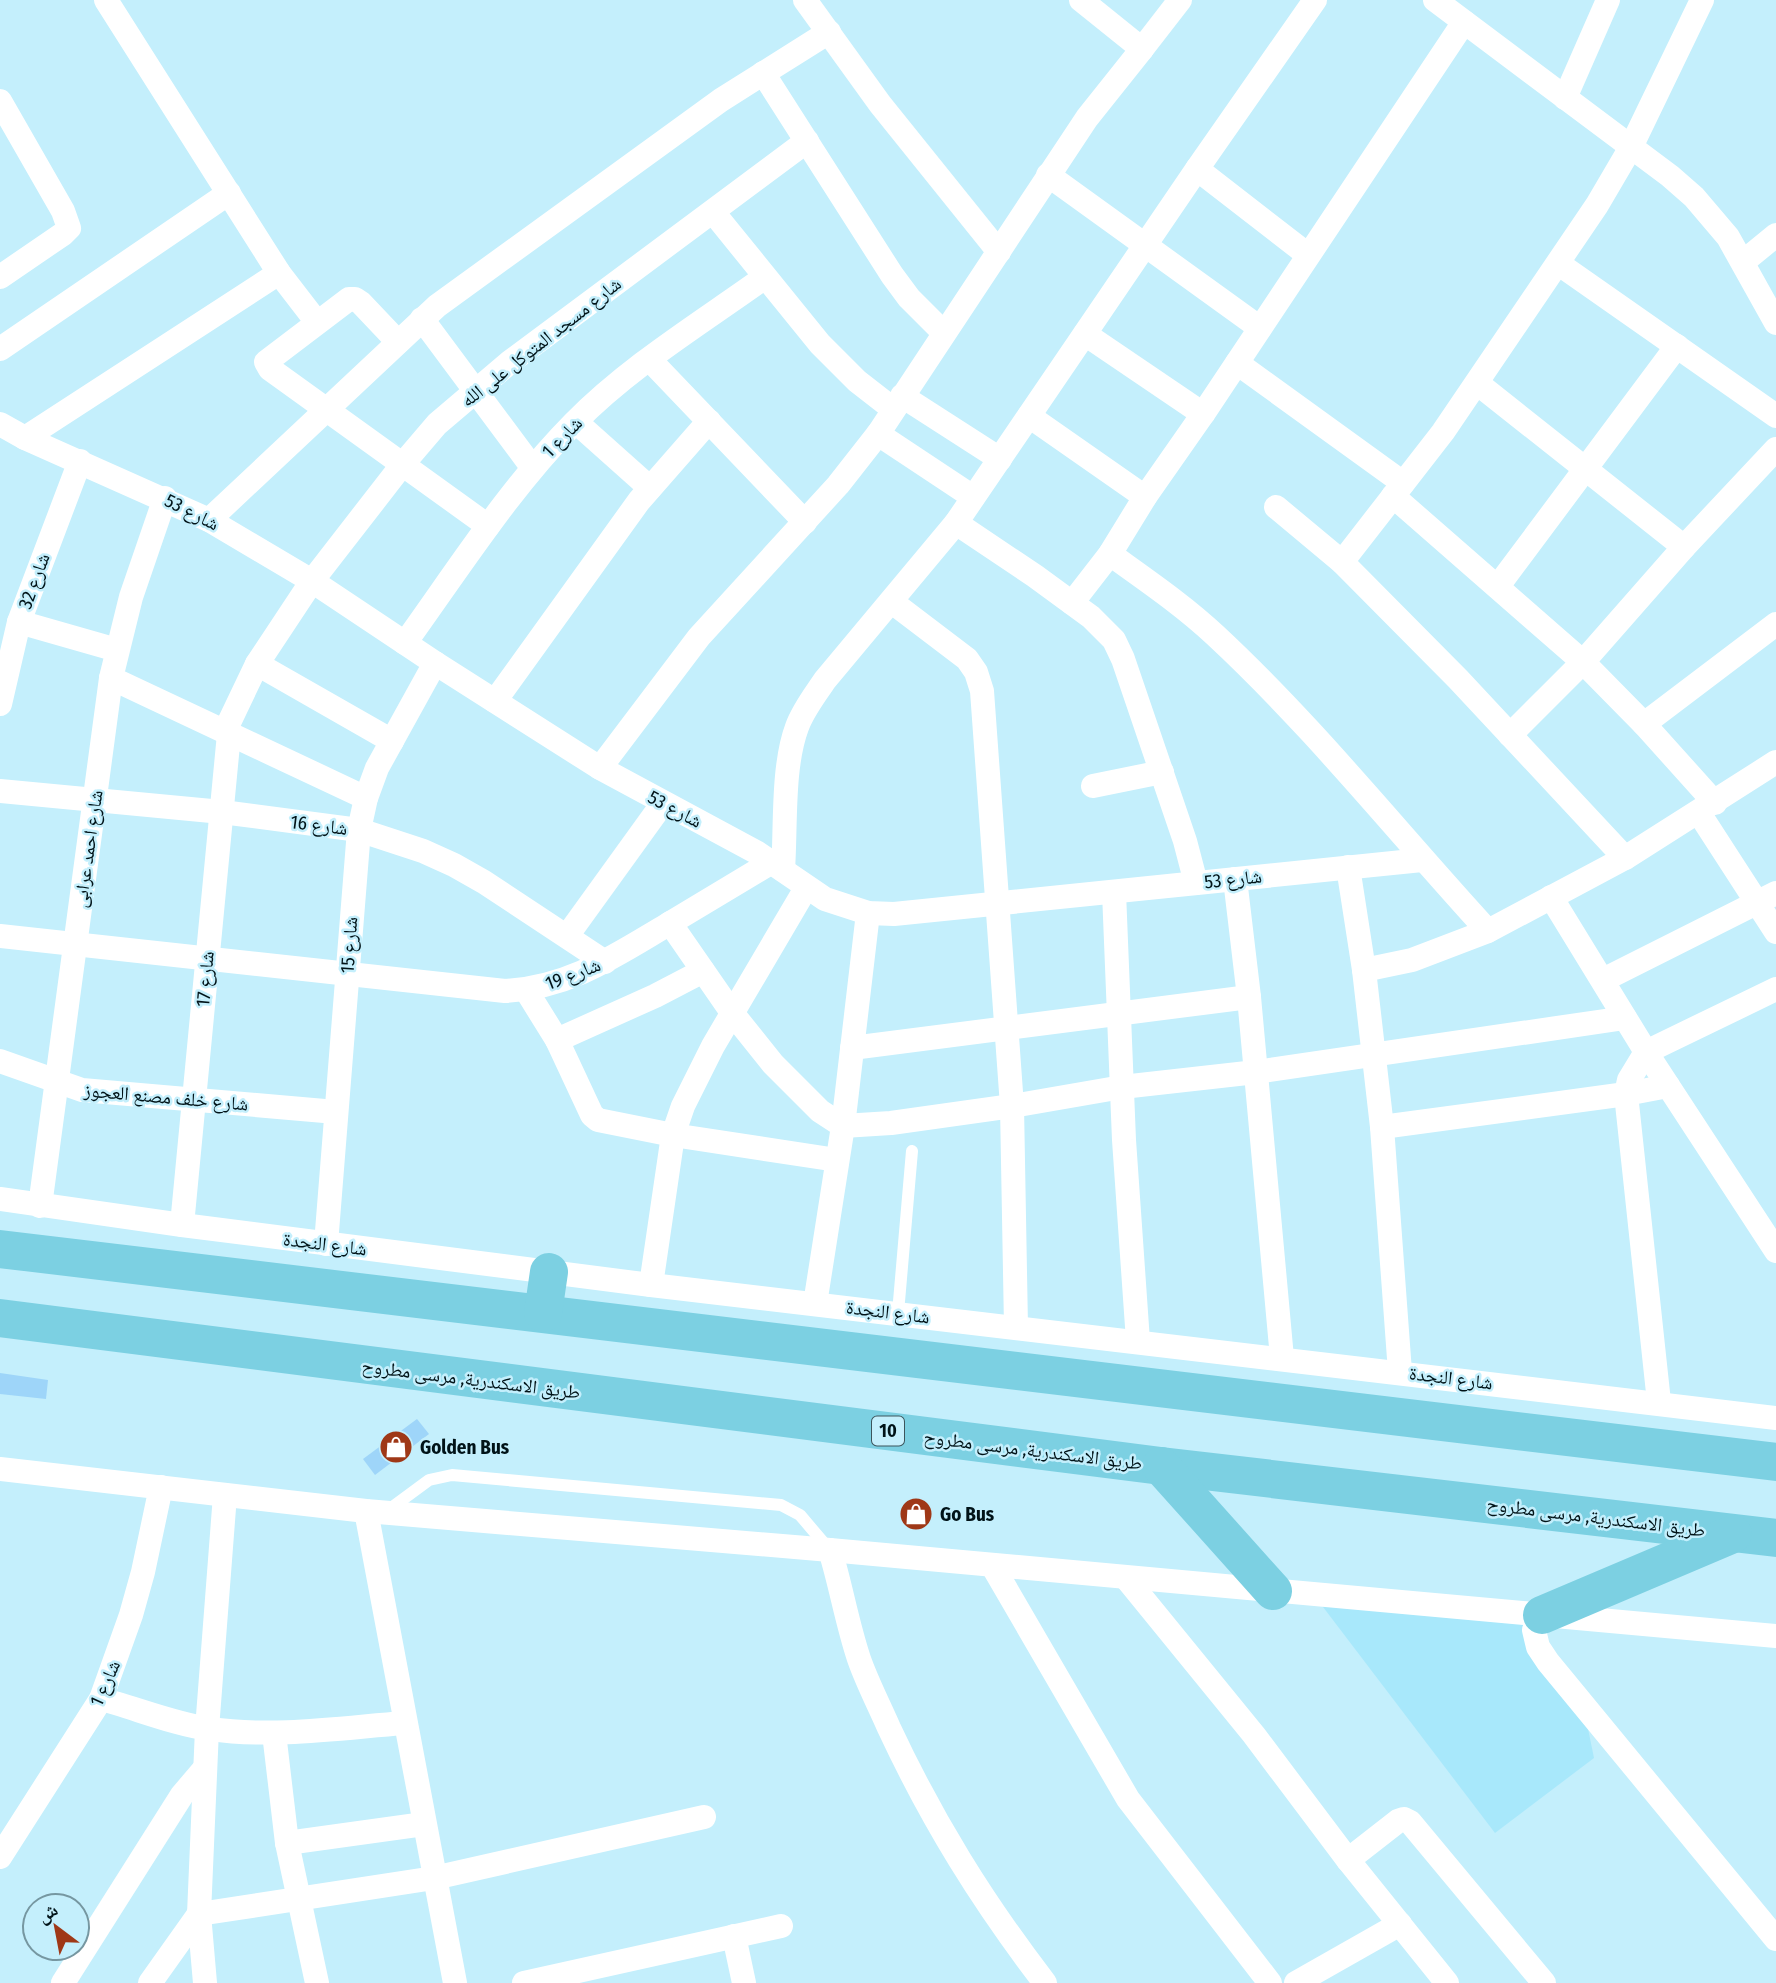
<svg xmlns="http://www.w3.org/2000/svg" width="1776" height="1983" font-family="'Fira Sans Condensed','Noto Naskh Arabic',sans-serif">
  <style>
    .built { fill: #a8e8fb }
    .building { fill: #9ed5f9 }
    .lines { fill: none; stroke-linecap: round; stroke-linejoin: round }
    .service { stroke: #fff; stroke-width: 12 }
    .minor { stroke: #fff; stroke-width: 24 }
    .primary { stroke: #7cd0e2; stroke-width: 38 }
    .labels { text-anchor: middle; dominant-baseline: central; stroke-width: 5; stroke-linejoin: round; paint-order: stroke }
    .shield { fill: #c4effc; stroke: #3c555c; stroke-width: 2 }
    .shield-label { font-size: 18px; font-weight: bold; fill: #011318 }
    .street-label { font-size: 19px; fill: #011318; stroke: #c4effc }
    .poi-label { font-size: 19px; font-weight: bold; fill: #011318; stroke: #c4effc; text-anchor: start }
  </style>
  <rect width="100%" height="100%" fill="#c4effc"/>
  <path class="built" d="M1320,1603L1527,1613L1585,1714L1594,1758L1495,1833Z"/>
  <g class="building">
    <path d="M0,1373L48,1380L46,1399L0,1394Z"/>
    <path d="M417,1419L429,1434L375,1475L363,1459Z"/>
  </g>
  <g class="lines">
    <g class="service">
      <path d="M898,1313L912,1151"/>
      <path d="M387,1511L429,1480L452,1475L781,1505L800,1515L828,1548"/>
    </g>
    <g class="minor">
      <path d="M106,0L279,273L316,321"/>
      <path d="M805,0L880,104L999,252"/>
      <path d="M1081,0L1142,49L1180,0"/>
      <path d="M1435,0L1670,176L1694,197L1728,237L1776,323"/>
      <path d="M763,73L892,275L909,298L944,333"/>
      <path d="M1565,98L1608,0"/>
      <path d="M0,101L63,211L69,228L63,234L0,277"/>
      <path d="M1197,169L1308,255"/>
      <path d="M1048,175L1260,328"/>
      <path d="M713,212L820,344L857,381L893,409"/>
      <path d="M1743,262L1776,235"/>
      <path d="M1559,264L1776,416"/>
      <path d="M422,319L532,467"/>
      <path d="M1085,334L1203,414"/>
      <path d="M398,342L361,303L355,299H349L266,362L270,369L488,526"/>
      <path d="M0,349L229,193"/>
      <path d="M650,360L805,522"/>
      <path d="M1237,363L1403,483"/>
      <path d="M1477,383L1684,547"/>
      <path d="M902,396L1000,459"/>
      <path d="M1029,416L1145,497"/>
      <path d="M576,422L650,488"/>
      <path d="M0,424L25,438L209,520L312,581L435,663L600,768L756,852L825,899L868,913L894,914L1422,860"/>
      <path d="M878,434L973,497"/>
      <path d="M25,438L279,273"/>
      <path d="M1393,496L1583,662L1644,724L1715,803"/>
      <path d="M1276,507L1342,562L1458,679L1625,858"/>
      <path d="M209,520L437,306L721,100L829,32"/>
      <path d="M956,523L1035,576L1091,617L1114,640L1123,659L1185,841L1196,883"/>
      <path d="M1110,554C1146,580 1183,605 1215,635C1313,726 1398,833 1488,931"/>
      <path d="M1342,562L1443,432L1597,205L1631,147L1702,0"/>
      <path d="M1498,586L1677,346"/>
      <path d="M892,602L967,659L976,672L982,691L1012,1106L1016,1327"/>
      <path d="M1072,603L1110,554L1145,497L1203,414L1464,22"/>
      <path d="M19,622L117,650"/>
      <path d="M405,643C459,568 509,489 574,423C630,366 701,323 765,277"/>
      <path d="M257,664L392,741"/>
      <path d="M111,678L366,798"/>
      <path d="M495,701L639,501L709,421"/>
      <path d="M0,704L19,622L80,461"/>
      <path d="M1644,724L1776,624"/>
      <path d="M225,731L257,664L312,581L402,465L437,424L510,362L807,141"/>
      <path d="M1510,735L1583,662L1684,547L1776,449"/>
      <path d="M600,768L699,637L838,485L878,434L1087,118L1142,49"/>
      <path d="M1093,786L1162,772"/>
      <path d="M0,791L222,812L359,830L423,851L454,865L484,882L605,962"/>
      <path d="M1699,813L1776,932"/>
      <path d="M1348,867L1364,970L1382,1127L1400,1372"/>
      <path d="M783,870C786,827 782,767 797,727C803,710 815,695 825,680L956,523L1197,169L1315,0"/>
      <path d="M1235,879L1249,997L1282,1358"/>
      <path d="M1114,892L1124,1140L1138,1341"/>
      <path d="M1551,897L1646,1052L1776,1251"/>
      <path d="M670,923L733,1014L773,1064L820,1111L843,1126L891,1123L1012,1106L1122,1087L1256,1072L1625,1018"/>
      <path d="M0,936L505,991C570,987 613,957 667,925C702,904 737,883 772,862"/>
      <path d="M567,936L663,803"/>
      <path d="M1364,970L1412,960L1488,931L1625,858L1776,762"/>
      <path d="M1603,980L1776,893"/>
      <path d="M526,990L557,1040L592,1115L598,1120L673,1135L837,1160"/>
      <path d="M557,1040L655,996L703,971"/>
      <path d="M852,1048L1249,997"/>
      <path d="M0,1061L82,1090L336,1112"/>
      <path d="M1382,1127L1626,1094L1668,1086"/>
      <path d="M0,1199L182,1225L651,1285L1776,1418"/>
      <path d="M40,1206L111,678L131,597L165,498"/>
      <path d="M182,1225L229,734"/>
      <path d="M326,1244L359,830L366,798L377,768L435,663"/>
      <path d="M651,1285L673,1135L683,1106L713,1046L806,888"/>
      <path d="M815,1304L843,1126L868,913"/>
      <path d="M1659,1402L1626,1094L1629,1080L1646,1052L1776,989"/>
      <path d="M0,1469L366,1511L830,1550L1776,1636"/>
      <path d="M366,1511L455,1983"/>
      <path d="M830,1550C841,1586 847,1623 859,1659C867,1682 879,1705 889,1728C933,1822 982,1901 1045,1983"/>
      <path d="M992,1565L1128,1799L1270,1983"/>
      <path d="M1126,1578L1254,1735L1348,1860L1447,1983"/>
      <path d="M1542,1615L1534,1630L1538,1647L1548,1662L1776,1939"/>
      <path d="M101,1699C135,1708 177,1725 210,1729C275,1738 340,1728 404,1723"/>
      <path d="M274,1733L287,1843L317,1983"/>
      <path d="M287,1843L424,1824"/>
      <path d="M0,1857L101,1699L131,1615L143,1572L161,1487"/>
      <path d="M1348,1860L1398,1821L1404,1819L1410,1822L1544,1983"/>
      <path d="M734,1936L744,1983"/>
      <path d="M63,1983L182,1795L205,1768"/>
      <path d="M150,1983L199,1914L434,1878L704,1817"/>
      <path d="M205,1983L199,1914L207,1729L225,1495"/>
      <path d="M524,1983L781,1926"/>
      <path d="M1296,1983L1400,1924"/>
    </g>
    <g class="primary">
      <path d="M0,1249L1776,1462"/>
      <path d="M543,1313L549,1272"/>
      <path d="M0,1318L1161,1466L1776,1538"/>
      <path d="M1161,1466L1273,1591"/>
      <path d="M1542,1615L1733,1534"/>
    </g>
  </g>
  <defs>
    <symbol id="shop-disc" viewBox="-11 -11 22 22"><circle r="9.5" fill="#9f3817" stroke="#c4effc"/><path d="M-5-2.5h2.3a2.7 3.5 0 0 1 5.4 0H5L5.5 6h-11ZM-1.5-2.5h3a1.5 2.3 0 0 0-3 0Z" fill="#fff"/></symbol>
  </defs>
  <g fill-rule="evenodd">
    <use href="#shop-disc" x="377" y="1428" width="38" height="38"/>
    <use href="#shop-disc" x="897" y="1495" width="38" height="38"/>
  </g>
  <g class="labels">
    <rect class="shield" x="872" y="1416.5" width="32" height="29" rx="5"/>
    <g class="shield-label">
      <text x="888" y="1431">10</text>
    </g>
    <g class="street-label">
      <text transform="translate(541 342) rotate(-38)">شارع مسجد المتوكل على الله</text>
      <text transform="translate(562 437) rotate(-46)">شارع 1</text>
      <text transform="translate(192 512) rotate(27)">شارع 53</text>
      <text transform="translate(34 581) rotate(-70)">شارع 32</text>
      <text transform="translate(675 809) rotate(28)">شارع 53</text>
      <text transform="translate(319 825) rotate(7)">شارع 16</text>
      <text transform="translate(88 849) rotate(-82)">شارع احمد عرابى</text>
      <text transform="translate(1233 879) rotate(-6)">شارع 53</text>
      <text transform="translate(349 945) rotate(-86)">شارع 15</text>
      <text transform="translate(573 974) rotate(-21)">شارع 19</text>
      <text transform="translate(205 979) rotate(-85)">شارع 17</text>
      <text transform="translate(166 1097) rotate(5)">شارع خلف مصنع العجوز</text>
      <text transform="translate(325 1244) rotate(7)">شارع النجدة</text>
      <text transform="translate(888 1312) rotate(7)">شارع النجدة</text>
      <text transform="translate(1451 1378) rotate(7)">شارع النجدة</text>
      <text transform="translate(471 1379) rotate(7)">طريق الاسكندرية, مرسى مطروح</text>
      <text transform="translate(1033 1450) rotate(7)">طريق الاسكندرية, مرسى مطروح</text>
      <text transform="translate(1596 1517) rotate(7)">طريق الاسكندرية, مرسى مطروح</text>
      <text transform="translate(105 1683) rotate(-66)">شارع 1</text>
    </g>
    <g class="poi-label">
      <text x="420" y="1447">Golden Bus</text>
      <text x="940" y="1514">Go Bus</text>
    </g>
  </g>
  <g transform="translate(56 1927) rotate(328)"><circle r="33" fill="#c4effc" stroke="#7697a1" stroke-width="2"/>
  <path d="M0-5L12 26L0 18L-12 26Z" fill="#9f3817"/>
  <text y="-10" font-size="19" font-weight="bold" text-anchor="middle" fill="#011318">ش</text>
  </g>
</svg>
